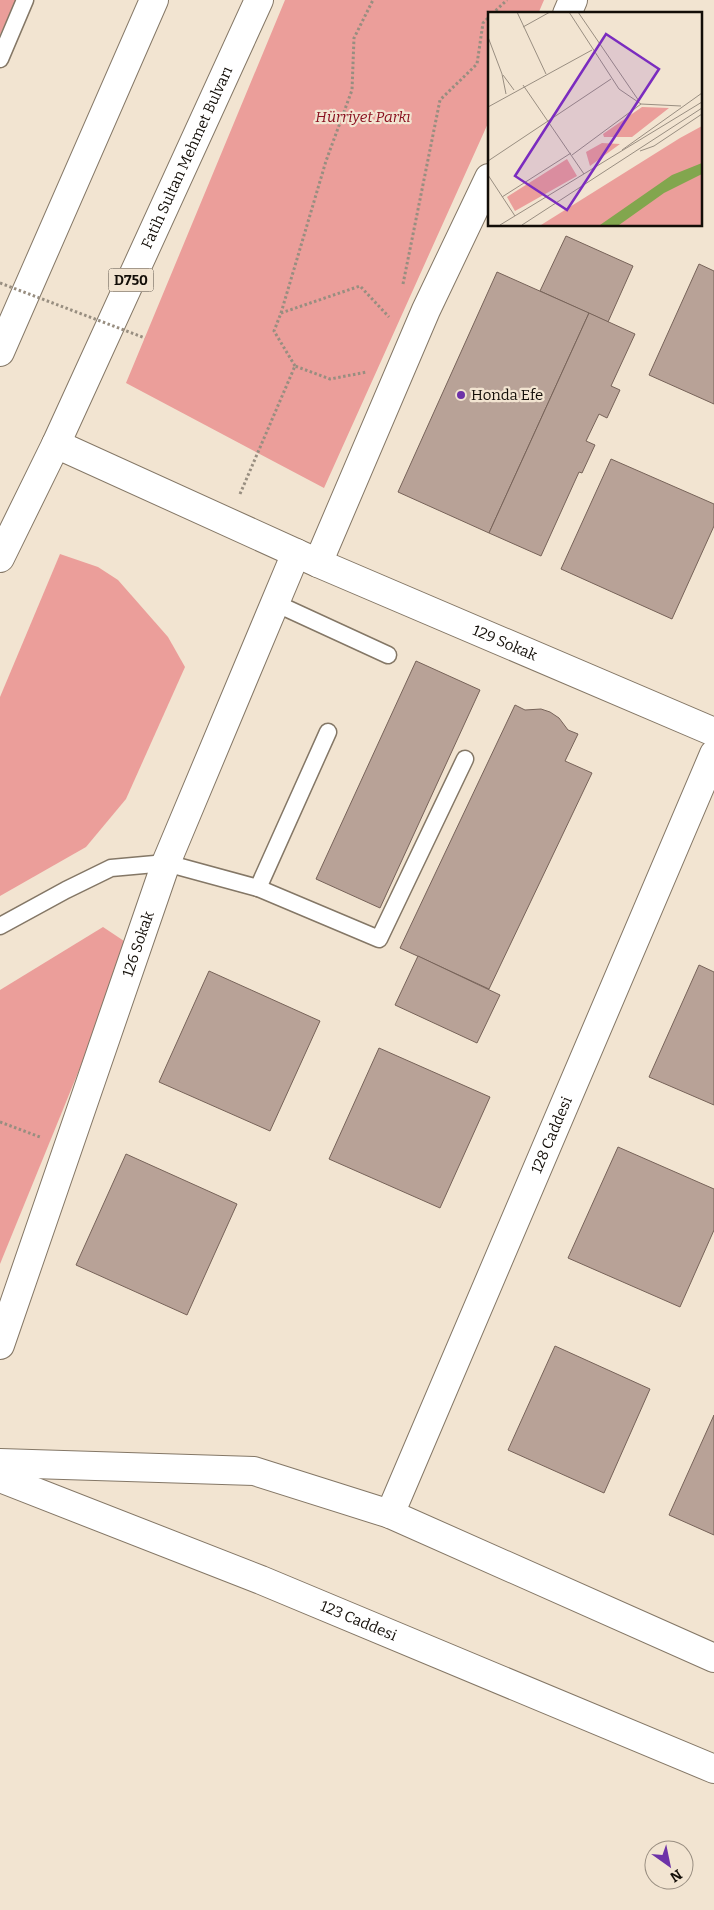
<svg xmlns="http://www.w3.org/2000/svg" width="714" height="1910" font-family="Bitter,serif">
  <style>
    .green { fill: #eb9e9a }
    .building { fill: #b8a297; stroke: #776359 }
    .lines { fill: none; stroke-linecap: round; stroke-linejoin: round }
    .service-casing { stroke: #847766; stroke-width: 19 }
    .minor-casing { stroke: #847766; stroke-width: 30 }
    .tertiary-casing { stroke: #847766; stroke-width: 30 }
    .secondary-casing { stroke: #847766; stroke-width: 30 }
    .trunk-casing { stroke: #847766; stroke-width: 30 }
    .path { stroke: #988e80; stroke-width: 3; stroke-dasharray: 2.5 2.5; stroke-linecap: butt }
    .service { stroke: #fff; stroke-width: 16 }
    .minor { stroke: #fff; stroke-width: 28 }
    .tertiary { stroke: #fff; stroke-width: 28 }
    .secondary { stroke: #fff; stroke-width: 28 }
    .trunk { stroke: #fff; stroke-width: 28 }
    .path-bridge { stroke: #988e80; stroke-width: 3; stroke-dasharray: 2.5 2.5; stroke-linecap: butt }
    .poi-dot { fill: #6d32a8; stroke: #f2e4d1; stroke-width: 2 }
    .labels { text-anchor: middle; dominant-baseline: central; stroke-width: 4.5; stroke-linejoin: round; paint-order: stroke }
    .shield { fill: #f2e4d1; stroke: #564e44; stroke-width: 1 }
    .shield-label { font-size: 14px; font-weight: bold; fill: #130e08 }
    .park-label { font-size: 15px; font-style: italic; fill: #8a1120; stroke: #f2e4d1 }
    .street-label { font-size: 15px; fill: #130e08; stroke: #f2e4d1 }
    .poi-label { font-size: 15px; fill: #130e08; stroke: #f2e4d1; text-anchor: start }
    .inset-road { fill: none; stroke: #998e81; stroke-width: 1 }
    .view { fill: #7b2cbf; fill-opacity: 0.15; stroke: #7b2cbf; stroke-width: 2.5 }
    .inset-edge { fill: none; stroke: #130e08; stroke-width: 2.5 }
  </style>
  <rect width="100%" height="100%" fill="#f2e4d1"/>
  <g class="green">
    <path d="M0,0H16L0,35Z"/>
    <path d="M285,0H544L538,14H489V121L324,488L126,383Z"/>
    <path d="M60,554L98,567L118,580L168,637L185,667L126,799L86,847L0,896V697Z"/>
    <path d="M103,927L130,945L0,1264V990Z"/>
  </g>
  <g class="building">
    <path d="M566,236L633,266L608,322L540,291Z"/>
    <path d="M699,264L714,271V404L649,375Z"/>
    <path d="M497,272L589,313L489,533L398,492Z"/>
    <path d="M589,313L635,334L611,386L620,390L607,418L599,414L586,441L595,445L582,473L579,472L541,556L489,533Z"/>
    <path d="M611,459L714,504V526L672,619L561,569Z"/>
    <path d="M416,661L480,690L380,908L316,879Z"/>
    <path d="M515,705L525,710L541,709L550,712L559,718L568,730L578,734L565,761L592,773L489,989L400,948Z"/>
    <path d="M418,956L500,995L477,1043L395,1005Z"/>
    <path d="M699,965L714,972V1105L649,1077Z"/>
    <path d="M209,971L320,1021L270,1131L159,1082Z"/>
    <path d="M379,1048L490,1097L440,1208L329,1159Z"/>
    <path d="M618,1147L714,1189V1230L680,1307L568,1258Z"/>
    <path d="M126,1154L237,1204L187,1315L76,1265Z"/>
    <path d="M555,1346L650,1389L604,1493L508,1450Z"/>
    <path d="M714,1415V1535L669,1515Z"/>
  </g>
  <g class="lines">
    <defs>
      <g id="service">
        <path d="M0,59L25,0"/>
        <path d="M275,603L388,655"/>
        <path d="M258,888L328,732"/>
        <path d="M0,926L66,890L111,868L166,863L258,888L379,939L465,759"/>
      </g>
      <g id="minor">
        <path id="s1" d="M56,444L318,563L714,732"/>
        <path id="s2" d="M390,1514L714,754"/>
      </g>
      <g id="tertiary">
        <path d="M567,14L573,0"/>
        <path d="M318,563L426,310L489,178"/>
        <path id="s3" d="M0,1345L166,863L296,553"/>
      </g>
      <g id="secondary">
        <path d="M0,1463L254,1471L390,1514L714,1658"/>
        <path id="s4" d="M0,1478L261,1580L714,1769"/>
      </g>
      <g id="trunk">
        <path d="M0,352L154,0"/>
        <path id="s5" d="M0,558L56,444L259,0"/>
      </g>
    </defs>
    <use href="#service" class="service-casing"/>
    <use href="#minor" class="minor-casing"/>
    <use href="#tertiary" class="tertiary-casing"/>
    <use href="#secondary" class="secondary-casing"/>
    <use href="#trunk" class="trunk-casing"/>
    <g class="path">
      <path d="M492,14L507,0"/>
      <path d="M403,284L440,100L477,64L483,23L489,17"/>
      <path d="M281,313L326,161L352,90L354,38L373,0"/>
      <path d="M295,366L274,331L281,313L360,286L389,317"/>
      <path d="M240,494L295,366L330,379L367,372"/>
      <path d="M0,1122L40,1137"/>
    </g>
    <use href="#service" class="service"/>
    <use href="#minor" class="minor"/>
    <use href="#tertiary" class="tertiary"/>
    <use href="#secondary" class="secondary"/>
    <use href="#trunk" class="trunk"/>
    <path class="path-bridge" d="M0,283L145,338"/>
  </g>
  <circle class="poi-dot" cx="461" cy="395" r="5"/>
  <g class="labels">
    <rect class="shield" x="108.5" y="268.5" width="45" height="23" rx="4"/>
    <g class="shield-label">
      <text x="131" y="280">D750</text>
    </g>
    <g class="park-label">
      <text x="363" y="117">Hürriyet Parkı</text>
    </g>
    <g class="street-label">
      <text stroke="none"><textPath href="#s5" startOffset="442">Fatih Sultan Mehmet Bulvarı</textPath></text>
      <text stroke="none"><textPath href="#s1" startOffset="491">129 Sokak</textPath></text>
      <text stroke="none"><textPath href="#s3" startOffset="424">126 Sokak</textPath></text>
      <text stroke="none"><textPath href="#s2" startOffset="412">128 Caddesi</textPath></text>
      <text stroke="none"><textPath href="#s4" startOffset="386">123 Caddesi</textPath></text>
    </g>
    <g class="poi-label">
      <text x="471" y="395">Honda Efe</text>
    </g>
  </g>
  <g transform="translate(488 12)">
    <rect width="214" height="214" fill="#f2e4d1"/>
    <path d="M154,95L181,96L144,125H116L115,122ZM214,114V213H53L192,126ZM114,131L132,132L102,154L98,140ZM79,147L89,164L27,199L19,185Z" fill="#eb9e9a"/>
    <path d="M214,151V162L176,181L131,213H112L184,163Z" fill="#82a64e"/>
    <path class="inset-road" d="M29,0L58,62M81,0L131,77L153,92L193,94M90,0L151,89M35,15L62,0M0,25L14,62L18,82M15,63L26,78M35,73L96,162M0,95L104,38M134,138L214,81M152,139L166,134L214,102M84,143L153,92M0,149L123,67M0,163L27,204M14,185L83,141M12,213L214,90M34,213L214,96"/>
    <path class="view" d="M118,22L171,57L79,198L27,164Z"/>
    <rect width="214" height="214" class="inset-edge"/>
  </g>
  <g transform="translate(669 1865) rotate(147)"><circle r="24" fill="#f2e4d1" stroke="#998e81"/>
  <path d="M0-4L9 19L0 12L-9 19Z" fill="#6d32a8"/>
  <text y="-8" font-size="14" font-weight="bold" text-anchor="middle" fill="#130e08">N</text>
  </g>
</svg>
